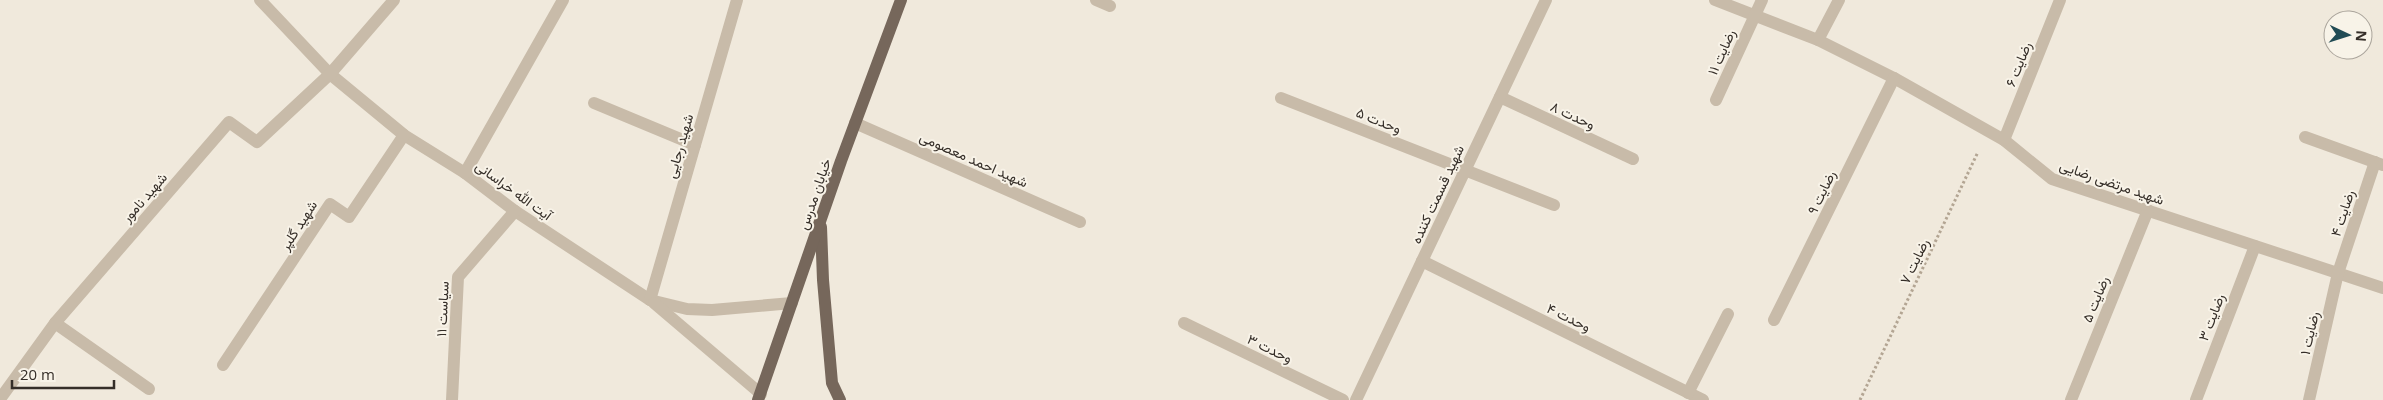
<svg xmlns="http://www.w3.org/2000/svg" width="2383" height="400" font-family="'Open Sans',Vazirmatn,sans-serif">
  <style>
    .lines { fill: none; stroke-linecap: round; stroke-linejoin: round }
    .path { stroke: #b3a593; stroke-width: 3; stroke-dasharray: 2.5 2.5; stroke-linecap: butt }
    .minor { stroke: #c8bba9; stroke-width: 12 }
    .major { stroke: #76675b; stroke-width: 12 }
    .labels { text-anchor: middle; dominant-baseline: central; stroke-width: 4; stroke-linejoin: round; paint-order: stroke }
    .street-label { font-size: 14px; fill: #352e28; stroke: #f8f3e8 }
  </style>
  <rect width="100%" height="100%" fill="#f0e9dc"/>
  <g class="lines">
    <path class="path" d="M1860,400L1978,152"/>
    <g class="minor">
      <path d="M260,0L330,74L404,135L465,173L515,211L650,300L687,309L712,310L792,303"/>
      <path d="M1096,0L1110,6"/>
      <path d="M1715,0L1818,40L1894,78L2004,140L2052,179L2383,288"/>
      <path d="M1818,40L1839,0"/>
      <path d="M1500,97L1633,159"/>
      <path d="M1281,98L1554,205"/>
      <path d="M1716,100L1762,0"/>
      <path d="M594,103L695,145"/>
      <path d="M855,123L1080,222"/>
      <path d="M2305,137L2383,165"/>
      <path d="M2004,140L2060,0"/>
      <path d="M465,173L563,0"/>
      <path d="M1422,261L1703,400"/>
      <path d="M650,300L737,0"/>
      <path d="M654,303L761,394"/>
      <path d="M1774,320L1894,78"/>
      <path d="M55,323L149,389"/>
      <path d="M1184,323L1343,400"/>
      <path d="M223,365L330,204L349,217L404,135"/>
      <path d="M1688,393L1728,314"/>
      <path d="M0,399L55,323L229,122L257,142L330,74L394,0"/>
      <path d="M452,400L458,277L515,211"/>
      <path d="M1356,400L1546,0"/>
      <path d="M2071,400L2148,210"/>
      <path d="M2196,400L2255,246"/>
      <path d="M2309,400L2338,273L2375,162"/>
    </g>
    <g class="major">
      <path d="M821,227L823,280L832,383L840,400"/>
      <path d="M758,400L841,161L901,0"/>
    </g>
  </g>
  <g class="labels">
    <g class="street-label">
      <text transform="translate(1721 52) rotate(-66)">رضایت ۱۱</text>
      <text transform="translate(2018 64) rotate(-68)">رضایت ۶</text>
      <text transform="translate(1573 115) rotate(25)">وحدت ۸</text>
      <text transform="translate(1379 120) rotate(22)">وحدت ۵</text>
      <text transform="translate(679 146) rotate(-74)">شهید رجایی</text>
      <text transform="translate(974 159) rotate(24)">شهید احمد معصومی</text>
      <text transform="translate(2112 182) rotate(19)">شهید مرتضی رضایی</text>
      <text transform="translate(514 190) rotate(36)">آیت الله خراسانی</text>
      <text transform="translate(1821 192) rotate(-64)">رضایت ۹</text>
      <text transform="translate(814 194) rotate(-71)">خیابان مدرس</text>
      <text transform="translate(1437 194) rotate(-65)">شهید قسمت کننده</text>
      <text transform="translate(144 197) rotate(-49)">شهید نامور</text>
      <text transform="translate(2342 213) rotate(-72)">رضایت ۴</text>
      <text transform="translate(298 225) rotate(-57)">شهید گلپر</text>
      <text transform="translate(1914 261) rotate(-64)">رضایت ۷</text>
      <text transform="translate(2095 299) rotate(-68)">رضایت ۵</text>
      <text transform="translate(442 309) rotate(-87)">سیاست ۱۱</text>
      <text transform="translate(1569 317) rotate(26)">وحدت ۴</text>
      <text transform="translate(2211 317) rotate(-69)">رضایت ۳</text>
      <text transform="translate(2309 333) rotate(-77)">رضایت ۱</text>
      <text transform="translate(1270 348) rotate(26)">وحدت ۳</text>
    </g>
  </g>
  <g transform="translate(2348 35) rotate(94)"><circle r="24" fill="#f8f3e8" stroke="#aaa49b"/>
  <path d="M0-4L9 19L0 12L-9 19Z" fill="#214b54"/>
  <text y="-8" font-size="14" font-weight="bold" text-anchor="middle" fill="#352e28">N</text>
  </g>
  <path d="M12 380v8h102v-8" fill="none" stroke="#352e28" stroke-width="2.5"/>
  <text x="20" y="380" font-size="15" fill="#352e28" stroke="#f8f3e8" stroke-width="4" paint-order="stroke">20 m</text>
</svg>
